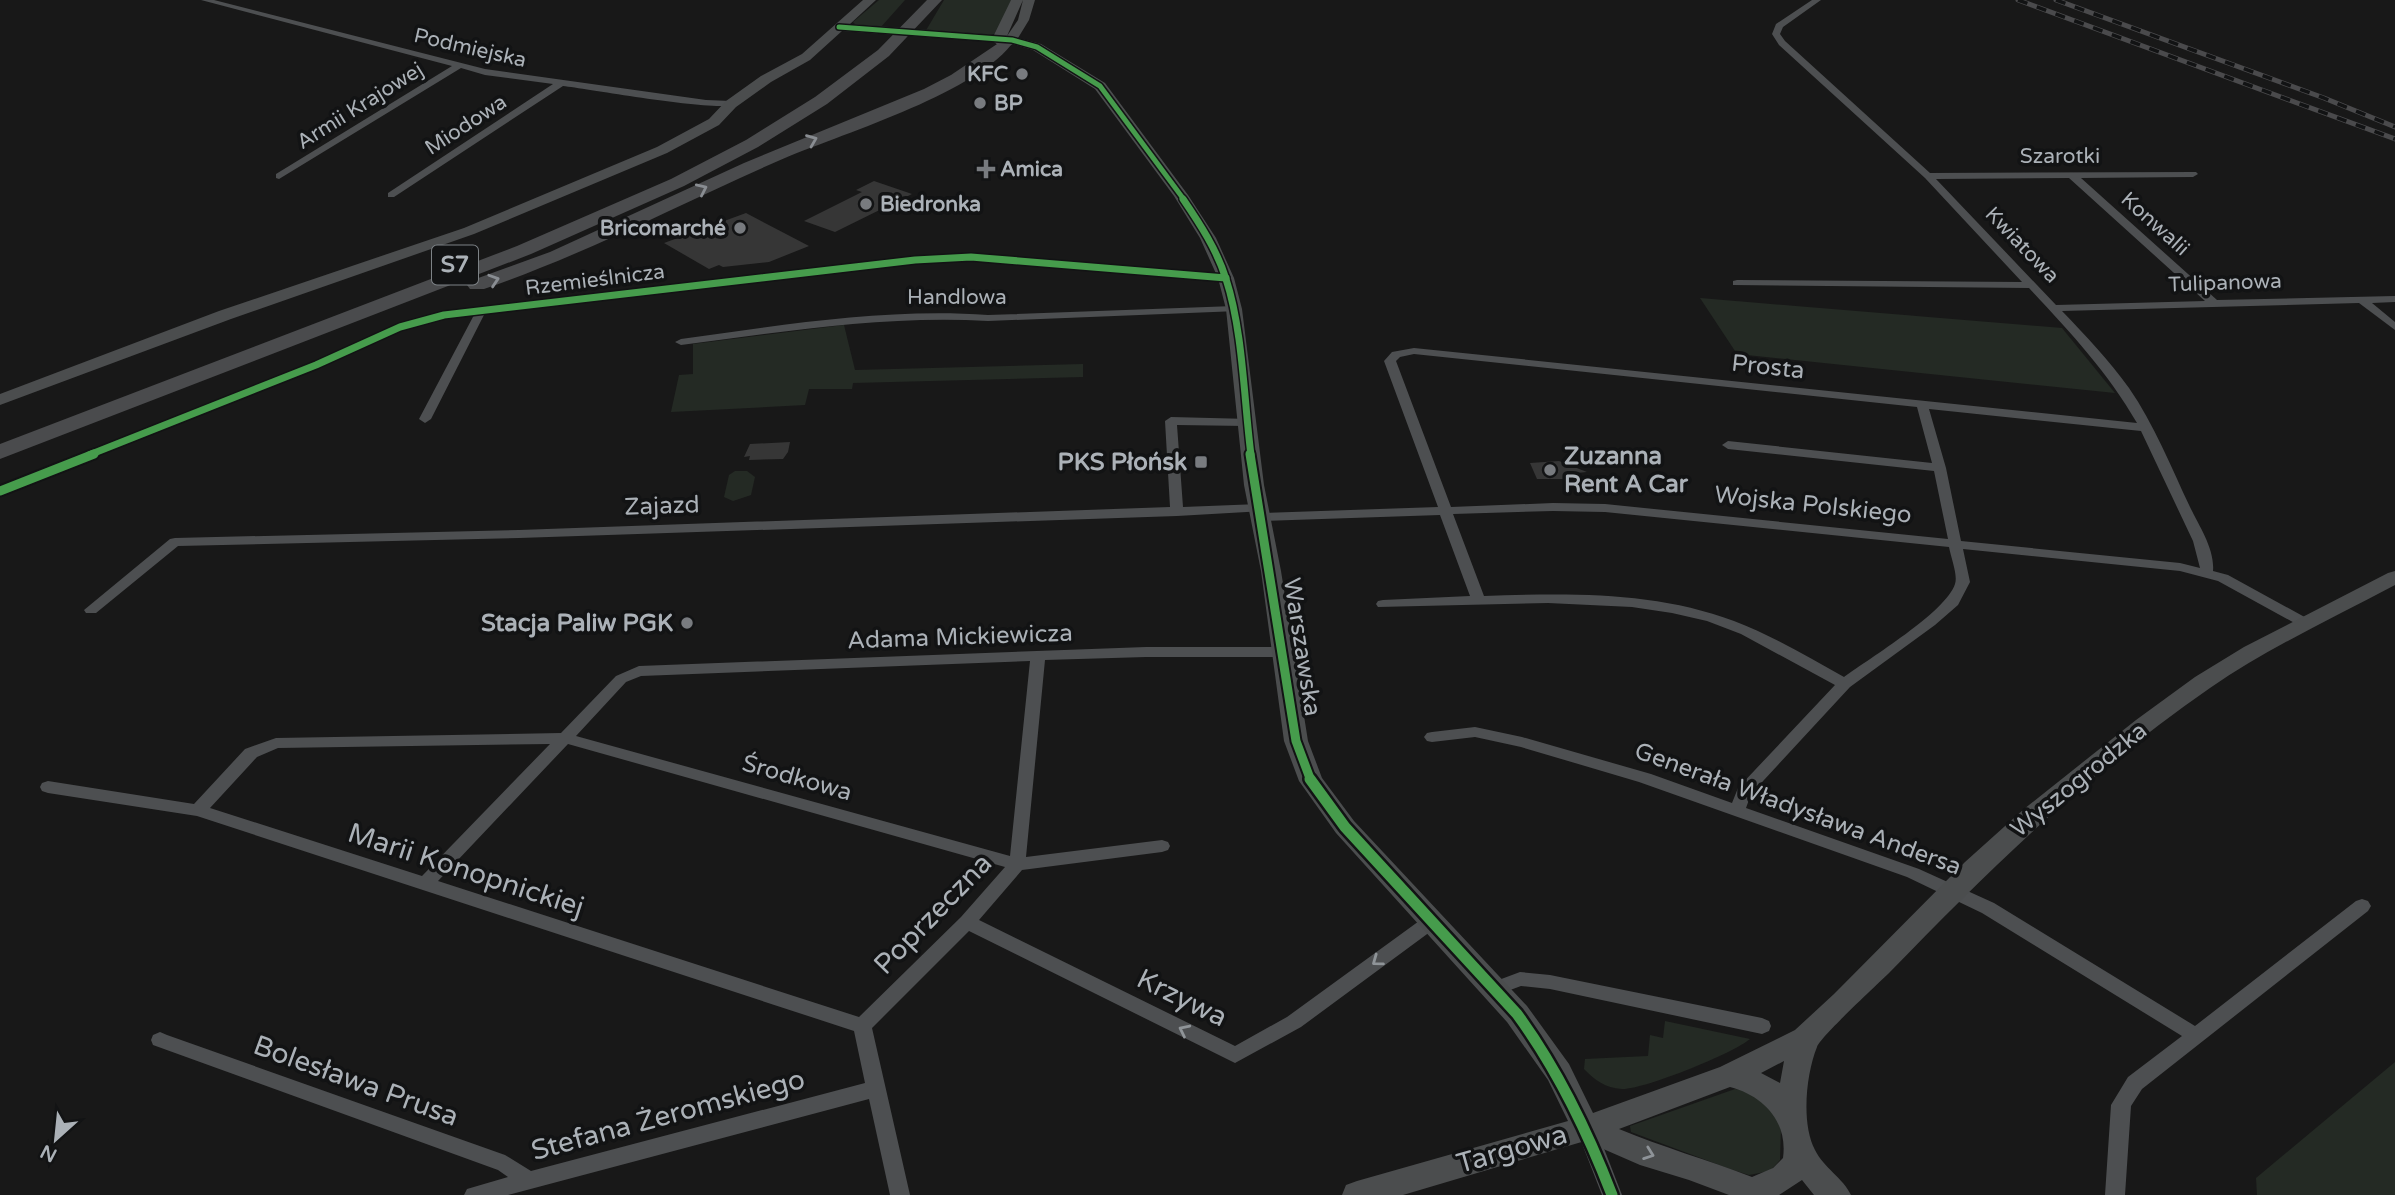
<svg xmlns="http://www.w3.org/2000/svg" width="2395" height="1195" font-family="'Varela Round',sans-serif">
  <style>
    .green { fill: #242a24 }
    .building { fill: #363636 }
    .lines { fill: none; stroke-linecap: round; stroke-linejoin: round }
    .street { fill: #4d4f51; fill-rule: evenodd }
    .secondary { fill: #4b4d4e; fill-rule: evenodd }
    .highway { fill: #4a4b4d; fill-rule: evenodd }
    .rail-casing { stroke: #4a4a4c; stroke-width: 5 }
    .rail { stroke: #121314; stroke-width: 3.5; stroke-dasharray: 10; stroke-linecap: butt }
    .cycleway-far3-casing { stroke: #121314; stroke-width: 8 }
    .cycleway-far2-casing { stroke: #121314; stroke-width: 10 }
    .cycleway-far1-casing { stroke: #121314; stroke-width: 13 }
    .cycleway-casing { stroke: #121314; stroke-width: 16 }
    .cycleway-far3 { stroke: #469c4c; stroke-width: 5 }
    .cycleway-far2 { stroke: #469c4c; stroke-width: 7 }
    .cycleway-far1 { stroke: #469c4c; stroke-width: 9 }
    .cycleway { stroke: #469c4c; stroke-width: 11 }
    .oneway { stroke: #898d92 }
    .oneway2 { stroke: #8f9498 }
    .oneway3 { stroke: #8e9398 }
    .poi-dot { fill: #787b7f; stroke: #121314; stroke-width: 2.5 }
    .labels { text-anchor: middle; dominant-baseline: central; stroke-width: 7; stroke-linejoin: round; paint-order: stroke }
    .far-street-label { font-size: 21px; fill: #abb1b7; stroke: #121314 }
    .far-poi-label { font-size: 21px; font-weight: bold; fill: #abb1b7; stroke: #121314; text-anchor: start }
    .shield { fill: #121314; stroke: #7d8286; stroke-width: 2 }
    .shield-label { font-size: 23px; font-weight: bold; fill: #abb1b7 }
    .street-label { font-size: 24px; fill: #abb1b7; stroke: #121314 }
    .poi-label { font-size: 24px; font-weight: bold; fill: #abb1b7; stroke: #121314; text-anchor: end }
    .near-street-label { font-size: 28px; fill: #abb1b7; stroke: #121314 }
  </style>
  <rect width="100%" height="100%" fill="#181818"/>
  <g class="green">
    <path d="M879,0H905L880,28L856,25L853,22Z"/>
    <path d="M944,0H1013L996,34L981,36L925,32Z"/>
    <path d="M1700,298L2062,328L2115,393L1737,354Z"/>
    <path d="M844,325L855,370L1083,364V377L853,383L852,389H809L805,405L671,412L679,375L693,374V344Z"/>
    <path d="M735,471H747L755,477L751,495L733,501L724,497L729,475Z"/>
    <path d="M1665,1021L1750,1039C1734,1053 1643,1090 1622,1089C1605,1088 1595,1080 1584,1069L1585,1059L1648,1056L1650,1035L1663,1038Z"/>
    <path d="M2395,1062V1195H2257L2256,1178Z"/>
    <path d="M1735,1089L1752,1092L1768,1101L1781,1126L1780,1160L1770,1171L1749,1175L1730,1169L1631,1132L1630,1126Z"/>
  </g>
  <g class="building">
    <path d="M874,181L912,194L835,232L804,221L862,192L856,190Z"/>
    <path d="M746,213L809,246L769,262L723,267L719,265L709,269L664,243Z"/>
    <path d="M790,442L788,452L783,459L749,460L750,456L744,457L750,444Z"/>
    <path d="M1559,461L1587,472L1565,474L1568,479H1537L1530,463Z"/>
  </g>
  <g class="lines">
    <g class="street">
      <path d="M201,0H214L485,69L706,100L731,101L735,104C720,113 590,89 563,86L394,197H388V193L553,84L485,75L461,68L279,179L276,178V174L452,66Z"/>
      <path d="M1812,0H1821L1783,27L1780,34L1785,41L1930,173L2196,172L2198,174L2193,177L2081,178L2217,300L2395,296V302L2372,303L2395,322V330L2359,303L2062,311C2086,336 2109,360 2129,388C2154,424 2171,467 2190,507C2199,526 2215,549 2213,571L2228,575L2310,620L2312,623L2310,626H2300L2218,581L2180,571L1963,549L1970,582L1958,605L1935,625L1850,687L1751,794L1746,808L1919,869L1994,903L2195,1026L2356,901L2362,899L2368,901L2371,906L2368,911L2142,1089L2131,1106L2125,1195H2105L2111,1105L2128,1077L2182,1036L1982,913L1907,877L1639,782L1521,747L1475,737L1432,742L1427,741L1424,737L1427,733L1432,732L1475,727L1522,737L1651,774L1732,803L1738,788L1835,685L1741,634L1707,621L1672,613L1632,607L1548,603L1378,607L1376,604L1378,601L1383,600L1470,596L1440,515L1261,521L1254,517L1261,513L1438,507L1384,361L1392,352L1414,348L2137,423C2107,371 2070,332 2029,288L1733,285V281L1737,280L2022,282L1925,178L1779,45L1772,34L1776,24ZM2069,178L2205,301L2056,305L1936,179ZM1414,354L1917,407L1932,463L1728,441L1722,445L1728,449L1934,471L1948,539L1605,504L1553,503L1451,507L1396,361L1400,357ZM1929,409L2141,431L2193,541L2200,568L2180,563L1961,541L1946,468ZM1553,511L1605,512L1949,547C1951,558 1958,575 1955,584C1946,612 1870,658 1844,677C1808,657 1773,636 1734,621C1655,591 1567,593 1484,596L1453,514Z"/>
      <path d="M971,254L1226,275L1231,278L1226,281L971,260L915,263L485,313L431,419L425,423L419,419L474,315L445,318L404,329L320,367L0,495V486L312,363L396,325L444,312L915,257Z"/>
      <path d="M1234,306L1238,307V311L988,321C884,315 784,332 681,345L675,342L681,339C784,325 884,308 988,315Z"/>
      <path d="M1171,417L1250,419L1252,422L1246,426L1177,425L1183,507L1259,504L1266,508L1264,511L1177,516L519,538L178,546L96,613H86L84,610L170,539L175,538L519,530L1170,507L1165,421Z"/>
      <path d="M1146,647H1283L1290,652L1283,657H1146L1045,660L1026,857L1162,840L1168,842L1170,846L1168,850L1162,852L1022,870L979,920L1235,1046L1287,1017L1426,916L1432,914L1438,916L1441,921L1438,926L1301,1027L1235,1063L969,931L872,1028L910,1195H890L869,1099L508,1195H464L467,1189L508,1177L498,1170L153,1045L151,1040L153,1035L160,1032L167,1035L505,1155L531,1171L865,1083L854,1031L197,816L48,793L42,791L40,787L42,783L48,781L194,804L245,749L276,738L561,733L616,676L639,666ZM1030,661L1010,856L576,736L626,682L641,676ZM550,744L422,876L210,808L257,757L278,748ZM568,744L1005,867L961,917L859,1017L438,881Z"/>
      <path d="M1520,972L1550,975L1762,1018L1769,1021L1771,1026L1769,1031L1762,1034L1550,989L1521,986L1494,996L1488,994L1485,989L1488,984Z"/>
      <path d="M1586,1120L1593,1122L1596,1128L1622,1195H1602L1576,1128L1579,1122Z"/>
    </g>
    <path class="secondary" d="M863,0H876L850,24L994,35L1011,0H1023L1007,36L1018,20L1023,0H1035L1029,20L1018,38L1041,44L1105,83L1188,195L1216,238L1234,278L1242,309L1264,485L1281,571L1308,741L1322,778L1354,821L1527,1006L1569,1064L1593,1113L1720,1067L1795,1030L1834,994L1965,862L2024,809L2136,720L2195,677L2244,647L2388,573L2395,571V585C2333,618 2268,648 2210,688C2092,769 1990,869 1890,972C1878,984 1820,1037 1817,1047C1806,1074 1801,1124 1815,1150C1824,1168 1843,1178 1851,1195H1814L1802,1180L1779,1195H1729L1689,1180L1640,1165L1585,1141L1403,1195H1342L1346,1185L1357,1181L1568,1121L1548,1080L1507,1022L1336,833L1299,781L1284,741L1261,571L1244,485L1226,309L1218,278L1200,238L1174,196L1095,89L1033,50L1013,44L1003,49L994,42L842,31L810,60L771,82L736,107L719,125L667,153L474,234L231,319L0,405V394L219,311L464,228L657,147L709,119L726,101L761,76L802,54ZM1784,1061L1780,1083L1761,1073ZM1730,1087C1764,1096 1788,1122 1783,1158L1773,1168L1752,1177C1708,1160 1662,1147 1619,1129Z"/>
    <g class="highway">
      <path d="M927,0H942L889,56L827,104L758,147L684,186L531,254L0,459V444L517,246L671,179L746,140L815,97L878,50Z"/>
      <path d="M1003,40L1011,45C970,96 840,134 778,161C680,204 586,254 484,289H470L467,285L470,281L550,252L744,163L924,89L951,75Z"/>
    </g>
    <defs>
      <g id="rail">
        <path d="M2018,0L2395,139"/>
        <path d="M2056,0L2324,98L2395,127"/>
      </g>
    </defs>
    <use href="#rail" class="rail-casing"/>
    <use href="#rail" class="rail"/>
    <defs>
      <path id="cycleway-far3" d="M839,27L1012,40L1037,47L1100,86L1185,201"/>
      <g id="cycleway-far2">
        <path d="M1183,199C1200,224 1217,250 1226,279C1243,331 1244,401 1251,455"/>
        <path d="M89,455L316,365L400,327L444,315L915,260L971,257L1226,278"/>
      </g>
      <g id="cycleway-far1">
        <path d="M1250,454L1296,741L1311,781"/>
        <path d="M0,491L94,454"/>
      </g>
      <path id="cycleway" d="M1310,779L1345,827L1517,1014C1558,1070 1587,1130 1612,1195"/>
    </defs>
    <use href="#cycleway-far3" class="cycleway-far3-casing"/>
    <use href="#cycleway-far2" class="cycleway-far2-casing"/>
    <use href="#cycleway-far1" class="cycleway-far1-casing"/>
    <use href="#cycleway" class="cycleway-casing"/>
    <use href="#cycleway-far3" class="cycleway-far3"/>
    <use href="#cycleway-far2" class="cycleway-far2"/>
    <use href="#cycleway-far1" class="cycleway-far1"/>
    <use href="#cycleway" class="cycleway"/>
  </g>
  <defs><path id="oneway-chevron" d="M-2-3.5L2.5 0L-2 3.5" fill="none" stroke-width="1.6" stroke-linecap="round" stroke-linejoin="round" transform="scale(1.75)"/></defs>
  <g class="oneway">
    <use href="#oneway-chevron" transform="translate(812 140) rotate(-22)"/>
    <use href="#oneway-chevron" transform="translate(702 189) rotate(-25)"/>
    <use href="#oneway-chevron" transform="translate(494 280) rotate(-18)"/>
  </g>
  <g class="oneway2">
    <use href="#oneway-chevron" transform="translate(1377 961) rotate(144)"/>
    <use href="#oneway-chevron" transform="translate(1184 1030) rotate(-154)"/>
  </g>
  <use class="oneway3" href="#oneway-chevron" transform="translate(1649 1154) rotate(20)"/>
  <g class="poi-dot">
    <circle cx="1022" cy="74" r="7"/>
    <circle cx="980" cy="103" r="7"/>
    <path d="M982.5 158.5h7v7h7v7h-7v7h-7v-7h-7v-7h7z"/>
    <circle cx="866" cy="204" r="7"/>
    <circle cx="740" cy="228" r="7"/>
    <rect x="1194" y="455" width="14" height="14" rx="3.5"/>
    <circle cx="1550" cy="470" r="7"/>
    <circle cx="687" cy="623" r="7"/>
  </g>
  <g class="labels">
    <g class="far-street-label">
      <text transform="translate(470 48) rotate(13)">Podmiejska</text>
      <text transform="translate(360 106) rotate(-32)">Armii Krajowej</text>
      <text transform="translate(466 125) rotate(-33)">Miodowa</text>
      <text x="2060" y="156">Szarotki</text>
      <text transform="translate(2155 224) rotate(42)">Konwalii</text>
      <text transform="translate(2022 245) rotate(46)">Kwiatowa</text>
      <text transform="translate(595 280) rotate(-7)">Rzemieślnicza</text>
      <text transform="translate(2225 283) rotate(-2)">Tulipanowa</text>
      <text x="957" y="297">Handlowa</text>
    </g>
    <g class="far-poi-label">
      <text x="1008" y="74" text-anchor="end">KFC</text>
      <text x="994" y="103">BP</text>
      <text x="1000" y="169">Amica</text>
      <text x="880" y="204">Biedronka</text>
      <text x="726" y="228" text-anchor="end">Bricomarché</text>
    </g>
    <rect class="shield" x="432" y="245.5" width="46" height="39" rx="5"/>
    <g class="shield-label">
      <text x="455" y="265">S7</text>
    </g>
    <g class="street-label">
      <text transform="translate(1768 367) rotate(6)">Prosta</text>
      <text transform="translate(1813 505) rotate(6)">Wojska Polskiego</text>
      <text transform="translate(662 506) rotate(-2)">Zajazd</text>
      <text transform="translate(960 637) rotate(-2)">Adama Mickiewicza</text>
      <text transform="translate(1302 647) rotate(81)">Warszawska</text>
      <text transform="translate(797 778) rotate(16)">Środkowa</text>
      <text transform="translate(2079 780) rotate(-39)">Wyszogrodzka</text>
      <text transform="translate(1798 809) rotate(20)">Generała Władysława Andersa</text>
    </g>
    <g class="poi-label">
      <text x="1564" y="456" text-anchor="start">Zuzanna<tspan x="1564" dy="28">Rent A Car</tspan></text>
      <text x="1187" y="462">PKS Płońsk</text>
      <text x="673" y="623">Stacja Paliw PGK</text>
    </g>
    <g class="near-street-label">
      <text transform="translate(466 870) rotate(18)">Marii Konopnickiej</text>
      <text transform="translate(933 914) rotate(-46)">Poprzeczna</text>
      <text transform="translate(1182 998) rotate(26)">Krzywa</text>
      <text transform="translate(356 1081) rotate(20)">Bolesława Prusa</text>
      <text transform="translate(668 1115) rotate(-15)">Stefana Żeromskiego</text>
      <text transform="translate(1512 1149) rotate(-16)">Targowa</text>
    </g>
  </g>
  <g transform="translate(56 1139) rotate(207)" stroke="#121314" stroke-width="5" paint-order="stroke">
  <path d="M0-5L12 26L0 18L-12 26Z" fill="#abb1b7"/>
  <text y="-10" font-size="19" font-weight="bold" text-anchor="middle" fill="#abb1b7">N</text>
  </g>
</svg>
